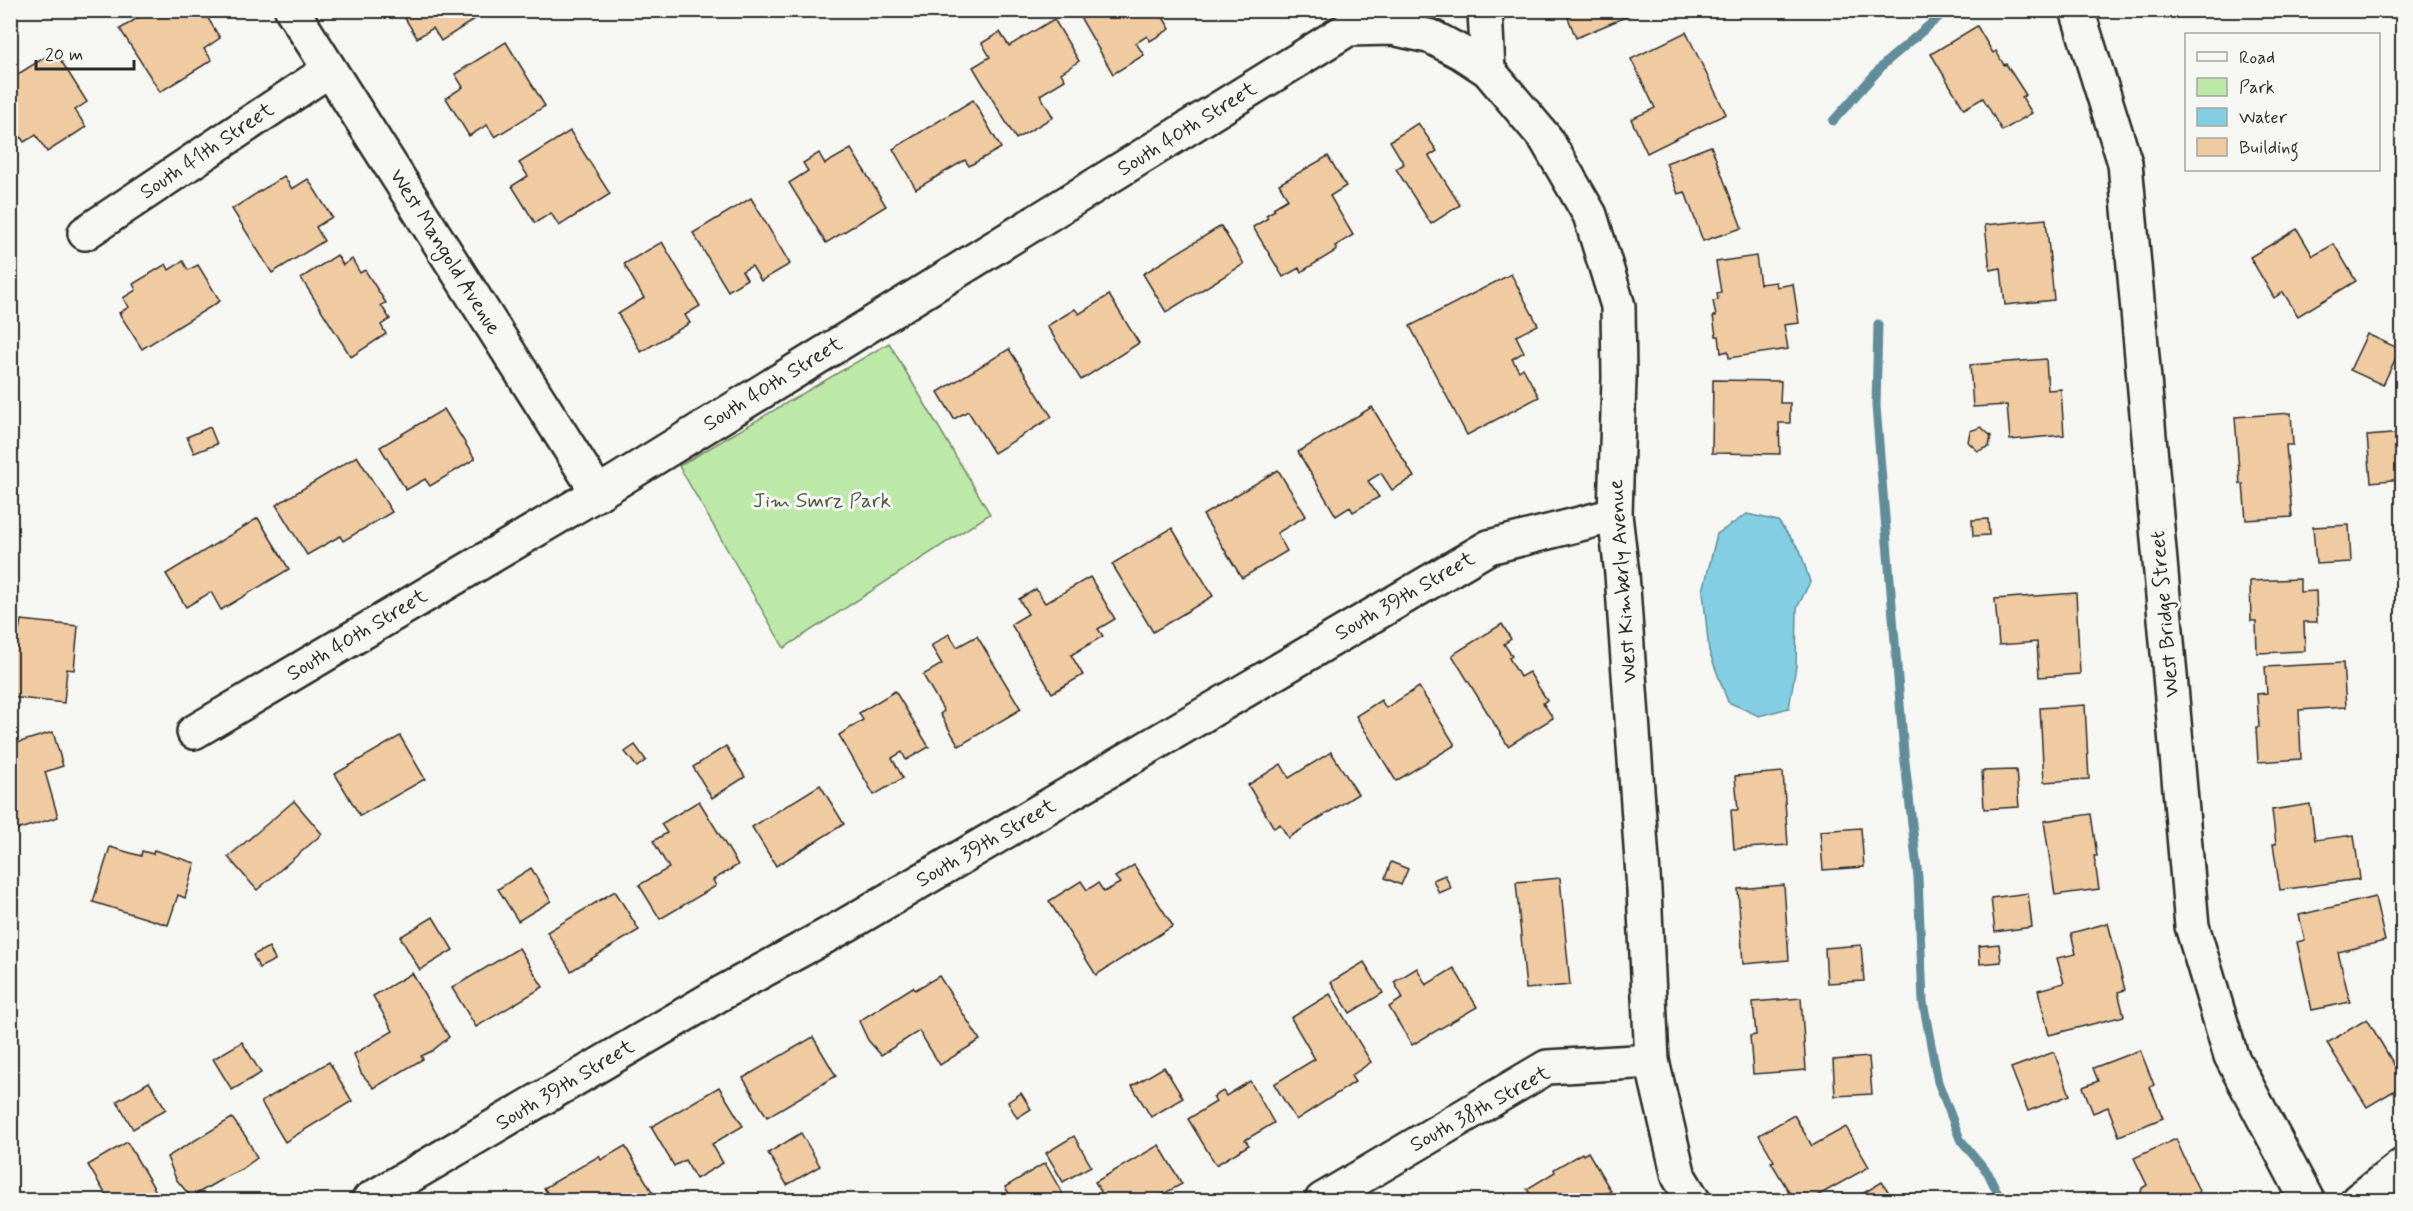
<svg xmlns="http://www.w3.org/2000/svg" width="2413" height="1211" font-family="Mynerve,sans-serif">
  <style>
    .green { fill: #bce9a7; stroke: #748a69; stroke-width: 1.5 }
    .water { fill: #83cee3; stroke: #608d99; stroke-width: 1.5 }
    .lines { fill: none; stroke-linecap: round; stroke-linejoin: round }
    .stream { stroke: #608d99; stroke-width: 9 }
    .building { fill: #f0caa0; stroke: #2b2b2b; stroke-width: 1.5 }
    .minor-casing { stroke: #2b2b2b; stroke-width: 38 }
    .minor { stroke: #f6f6f2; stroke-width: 33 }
    .labels { text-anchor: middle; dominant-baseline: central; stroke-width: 6; stroke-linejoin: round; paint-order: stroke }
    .street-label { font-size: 21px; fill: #2b2b2b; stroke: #f6f6f2 }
    .park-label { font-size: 21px; fill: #4f5a4a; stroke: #f6f6f2 }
  </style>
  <rect width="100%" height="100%" fill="#f6f6f2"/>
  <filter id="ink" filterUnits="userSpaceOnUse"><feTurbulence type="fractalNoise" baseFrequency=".0167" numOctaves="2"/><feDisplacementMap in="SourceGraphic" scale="12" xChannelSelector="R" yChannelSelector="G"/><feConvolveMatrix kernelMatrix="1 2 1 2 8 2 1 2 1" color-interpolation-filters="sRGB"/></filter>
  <g filter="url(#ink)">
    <path class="green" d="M889,343L990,514L784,648L679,466Z"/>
    <path class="water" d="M1747,514L1778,521L1800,550L1810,582L1797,608L1796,666L1789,708L1759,716L1728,702L1709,651L1703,591L1717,534Z"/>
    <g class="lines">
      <g class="stream">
        <path d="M1833,121L1885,63L1947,10"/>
        <path d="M1878,324L1876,406L1904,753L1918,877L1923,1002L1938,1082L1960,1139L1988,1173L2001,1200"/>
      </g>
    </g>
    <g class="building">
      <path d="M150,10H203L220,38L204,49L212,60L160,92L120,29Z"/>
      <path d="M400,10H489L441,41L433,28L417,38Z"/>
      <path d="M800,10H816L804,18Z"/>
      <path d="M1076,10H1159L1170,29L1150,41L1147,36L1136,43L1144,55L1113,74Z"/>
      <path d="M1565,10H1642L1576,38Z"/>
      <path d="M1054,19L1079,61L1061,73L1065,80L1040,95L1053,117L1016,139L973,67L990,57L982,43L1000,32L1009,46Z"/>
      <path d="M1977,26L1993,53L1996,51L2004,65L2006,64L2026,95L2022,97L2032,113L2002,131L1983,98L1964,109L1931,54Z"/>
      <path d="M1686,32L1726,114L1647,153L1631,119L1655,108L1631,59Z"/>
      <path d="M506,42L545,106L495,137L487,125L469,136L446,98L463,87L455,74Z"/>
      <path d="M55,51L87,102L75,110L86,127L47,152L36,135L24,142L10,121V79Z"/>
      <path d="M973,100L1001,148L969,166L965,160L916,189L893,149Z"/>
      <path d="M1418,123L1437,151L1429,156L1460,205L1431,224L1396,169L1404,164L1390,141Z"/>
      <path d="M570,131L610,194L559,226L551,213L535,223L512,186L528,176L519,163Z"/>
      <path d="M1711,146L1742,228L1703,241L1685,192L1678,194L1666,163Z"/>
      <path d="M851,149L886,206L826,243L789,183L808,171L803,163L819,153L825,164Z"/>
      <path d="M1328,156L1346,186L1330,196L1353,235L1335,246L1337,250L1301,272L1299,268L1283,277L1253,227L1268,218L1266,215L1275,210L1273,208L1288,199L1279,184Z"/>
      <path d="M284,176L292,189L308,179L332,217L316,227L324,241L272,273L232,209Z"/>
      <path d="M751,198L790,264L761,281L752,266L742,271L747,279L728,291L693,233Z"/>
      <path d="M2046,219L2054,300L2005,305L2001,268L1990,270L1985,225Z"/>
      <path d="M1221,226L1244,264L1166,312L1143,274Z"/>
      <path d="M2297,229L2313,256L2334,244L2356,281L2298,316L2283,292L2274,298L2250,257Z"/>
      <path d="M662,242L700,306L685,315L690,323L641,352L618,314L644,298L624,264Z"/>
      <path d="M337,255L343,265L352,259L360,273L365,270L386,303L381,305L390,319L381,325L386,334L351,357L301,278Z"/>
      <path d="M1756,256L1760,284L1776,282L1777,287L1793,284L1799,323L1784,325L1788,349L1729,358L1728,351L1721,353L1719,336H1716L1713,316H1716L1713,301L1718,300L1717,293L1721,292L1716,262Z"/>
      <path d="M183,261L188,270L198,265L220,301L142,349L119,313L129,307L123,298L136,290L133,284L166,264L169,270Z"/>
      <path d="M1511,274L1538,325L1516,336L1524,352L1512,359L1519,371L1523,368L1539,397L1467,435L1410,326Z"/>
      <path d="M1109,295L1139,343L1081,380L1047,326L1075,309L1079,314Z"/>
      <path d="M2367,334L2400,349L2383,385L2350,370Z"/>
      <path d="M1009,349L1052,417L994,453L968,411L954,419L938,392Z"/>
      <path d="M2046,359L2048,390L2061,389L2064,435L2010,440L2007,405L1973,407L1970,365Z"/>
      <path d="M1713,380L1781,381L1780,403H1790V423H1779L1780,454L1712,453Z"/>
      <path d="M1372,407L1414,477L1392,490L1381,473L1368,481L1379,497L1353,512L1350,507L1336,516L1298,452Z"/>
      <path d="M444,409L475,459L430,486L425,479L406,490L380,447Z"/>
      <path d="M2291,413L2293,445H2286L2292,517L2246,520L2243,484H2240L2235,417Z"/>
      <path d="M210,427L217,444L194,453L187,437Z"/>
      <path d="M1981,427L1991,436L1989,447L1978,451L1968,442L1970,431Z"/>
      <path d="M2402,433V479L2371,482L2367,436Z"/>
      <path d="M357,456L392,512L343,541L340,536L307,555L276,505Z"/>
      <path d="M1278,470L1306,516L1277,533L1287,551L1242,578L1203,515Z"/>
      <path d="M258,518L289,569L221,610L211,592L186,607L166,574Z"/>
      <path d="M1988,519L1989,535L1973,536L1972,520Z"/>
      <path d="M2349,525L2351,562L2316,564L2313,527Z"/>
      <path d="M1172,528L1213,596L1153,632L1112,564Z"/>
      <path d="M1090,577L1115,619L1098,629L1103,636L1071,655L1083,675L1052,693L1011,624L1028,614L1019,599L1036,589L1045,603Z"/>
      <path d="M2300,579V592L2316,591L2317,622H2304L2305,651L2257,653L2256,621H2251L2250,581Z"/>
      <path d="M2076,593L2080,674L2039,677L2037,642L1999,645L1995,599Z"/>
      <path d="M21,620L78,626L74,670L67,669L64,703L10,697V629L19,630Z"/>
      <path d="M1502,624L1511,639L1504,644L1512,656L1509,658L1520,677L1529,672L1547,700L1543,703L1553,718L1508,746L1452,655Z"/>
      <path d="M949,634L957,647L977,636L1021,709L959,746L940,714L944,711L923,675L942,664L931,646Z"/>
      <path d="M2343,663L2346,707L2299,710L2301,759L2258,762L2256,727H2259L2257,694L2267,693L2265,667Z"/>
      <path d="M1419,687L1455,745L1396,781L1356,716L1381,700L1386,708Z"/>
      <path d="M895,691L929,747L906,760L902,752L892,758L903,778L874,795L839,735L863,720L859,713Z"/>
      <path d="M2085,705L2089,779L2044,782L2040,708Z"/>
      <path d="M53,732L63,766L45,772L58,817L10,832V745Z"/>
      <path d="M400,736L425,779L360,816L335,774Z"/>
      <path d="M635,745L646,760L637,767L625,752Z"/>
      <path d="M726,746L745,777L712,798L693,767Z"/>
      <path d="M1331,752L1358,794L1288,838L1280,824L1274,828L1248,785L1281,764L1289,778Z"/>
      <path d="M2016,770L2019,807L1984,809L1982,771Z"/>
      <path d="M1783,772L1788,845L1734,849L1731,810H1738L1735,776Z"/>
      <path d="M820,785L844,824L776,866L752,827Z"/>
      <path d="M294,801L322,834L257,890L228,857Z"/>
      <path d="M699,801L738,865L713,880L716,886L660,919L639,885L669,868L653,841L667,833L661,824Z"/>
      <path d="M2310,804L2315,840L2354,835L2360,879L2280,890L2273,844H2276L2272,810Z"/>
      <path d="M2091,814L2097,856H2094L2099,889L2055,895L2044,821Z"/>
      <path d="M1861,828L1864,867L1823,870L1820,831Z"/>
      <path d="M110,847L141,856L142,851L153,854L154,850L195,863L185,898L178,895L168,925L93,902Z"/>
      <path d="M1391,862L1408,869L1401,885L1385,878Z"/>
      <path d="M1134,865L1173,926L1096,975L1049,901L1081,881L1087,890L1098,883L1104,892L1120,883L1115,877Z"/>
      <path d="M531,868L551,901L518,921L498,889Z"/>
      <path d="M1445,875L1451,888L1439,893L1433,880Z"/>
      <path d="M1560,878L1570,985L1526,989L1516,882Z"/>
      <path d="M1784,885L1789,960L1743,964L1738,889Z"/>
      <path d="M615,891L639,930L571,971L547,932Z"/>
      <path d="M2028,893L2032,927L1995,932L1991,898Z"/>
      <path d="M2375,897L2385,941L2338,952L2350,1002L2312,1010L2297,942L2305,940L2299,915Z"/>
      <path d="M433,917L453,950L420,970L400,937Z"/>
      <path d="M2108,923L2125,990L2118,992L2124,1016L2049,1035L2038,990L2064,983L2057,958L2076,954L2071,933Z"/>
      <path d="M1999,944L2001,962L1980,964L1979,946Z"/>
      <path d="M1861,945L1864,981L1827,983L1825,948Z"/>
      <path d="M269,947L275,960L259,968L253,955Z"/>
      <path d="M519,948L543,987L476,1027L452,988Z"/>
      <path d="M1364,962L1383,993L1350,1013L1331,982Z"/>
      <path d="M1417,968L1426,985L1454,968L1477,1007L1412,1045L1389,1007L1403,998L1394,982Z"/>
      <path d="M412,973L449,1037L432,1051L421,1056L423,1059L374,1088L361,1073L354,1054L393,1031L373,996Z"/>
      <path d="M939,976L980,1040L940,1065L919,1031L881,1055L868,1040L859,1021L913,987L915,990Z"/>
      <path d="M1330,994L1371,1062L1351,1076L1355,1082L1296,1120L1274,1084L1315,1059L1291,1018Z"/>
      <path d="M1801,998L1806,1070L1753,1074L1750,1036L1756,1035L1753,1002Z"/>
      <path d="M2367,1019L2402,1078V1086L2367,1107L2327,1043Z"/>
      <path d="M813,1037L836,1076L767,1117L743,1078Z"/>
      <path d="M242,1042L261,1073L232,1090L213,1059Z"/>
      <path d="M2140,1050L2154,1085L2150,1087L2163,1118L2119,1136L2108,1107L2093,1113L2083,1087L2098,1081L2093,1068Z"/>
      <path d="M2054,1052L2070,1095L2028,1111L2011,1068Z"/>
      <path d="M1869,1057L1872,1094L1835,1096L1833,1060Z"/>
      <path d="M329,1062L352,1101L285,1142L261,1102Z"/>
      <path d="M1164,1067L1183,1098L1151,1117L1132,1086Z"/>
      <path d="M1250,1081L1274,1123L1245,1140L1249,1145L1216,1165L1188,1119L1216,1102L1213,1097L1223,1091L1226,1096Z"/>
      <path d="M149,1082L166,1109L133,1129L117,1101Z"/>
      <path d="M719,1087L743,1126L712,1144L723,1163L696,1179L685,1160L674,1166L651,1127Z"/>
      <path d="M1021,1093L1031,1109L1017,1118L1008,1102Z"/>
      <path d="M1794,1115L1812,1146L1846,1127L1869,1167L1810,1200H1794L1771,1162L1774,1161L1759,1135Z"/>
      <path d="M232,1118L246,1137L257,1158L239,1171L224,1178L191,1197L176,1179L167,1157Z"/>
      <path d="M801,1133L820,1166L787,1185L768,1153Z"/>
      <path d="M1074,1136L1091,1166L1063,1182L1046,1153Z"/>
      <path d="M2176,1139L2203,1200H2139L2142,1188L2147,1185L2134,1158Z"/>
      <path d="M127,1142L161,1200H109L88,1165Z"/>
      <path d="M1159,1145L1182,1184L1152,1200H1106L1095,1182Z"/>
      <path d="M625,1146L657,1200H552L544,1188L599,1156L601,1160Z"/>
      <path d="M1588,1152L1611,1191L1595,1200H1534L1527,1189L1555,1172L1554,1169L1582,1153L1583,1155Z"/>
      <path d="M1045,1163L1066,1200H1013L1005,1187Z"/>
      <path d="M1882,1182L1894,1200H1852Z"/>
    </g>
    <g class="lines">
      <defs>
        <g id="minor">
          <path d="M292,10L598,493"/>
          <path d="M1485,10L1488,70"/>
          <path d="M2077,10L2125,163L2192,926L2231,1056L2307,1200"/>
          <path d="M85,233L329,70"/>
          <path d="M194,732L598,493L1348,29L1392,28L1432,37L1462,53L1488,70L1546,139L1590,215L1618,306L1619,378L1615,515L1622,574L1644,890L1652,1061L1679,1177L1693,1200"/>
          <path d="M369,1200L718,995L846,925L1489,547L1615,515"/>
          <path d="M1322,1200L1547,1067L1652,1061"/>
          <path d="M2358,1200L2402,1166"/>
        </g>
      </defs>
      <use href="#minor" class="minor-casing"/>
      <use href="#minor" class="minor"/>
    </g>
  </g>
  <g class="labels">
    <g class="street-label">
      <text transform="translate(1187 129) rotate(-32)">South 40th Street</text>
      <text transform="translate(207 151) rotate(-34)">South 41th Street</text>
      <text transform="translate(445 252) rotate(58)">West Mangold Avenue</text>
      <text transform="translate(773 384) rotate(-32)">South 40th Street</text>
      <text transform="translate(1623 581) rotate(-94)">West Kimberly Avenue</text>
      <text transform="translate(1405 596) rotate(-30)">South 39th Street</text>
      <text transform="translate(2165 614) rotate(-95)">West Bridge Street</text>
      <text transform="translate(357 635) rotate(-31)">South 40th Street</text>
      <text transform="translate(986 843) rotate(-30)">South 39th Street</text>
      <text transform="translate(565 1085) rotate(-31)">South 39th Street</text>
      <text transform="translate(1480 1109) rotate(-29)">South 38th Street</text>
    </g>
    <g class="park-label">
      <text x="822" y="501">Jim Smrz Park</text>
    </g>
  </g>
  <rect width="2413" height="1211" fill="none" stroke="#f6f6f2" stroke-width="36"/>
  <rect x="18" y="18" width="2377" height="1175" fill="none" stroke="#2b2b2b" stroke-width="2" filter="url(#ink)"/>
  <rect x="2185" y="33" width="195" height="138" fill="#f6f6f2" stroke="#a5a5a2" stroke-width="1.5"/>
  <rect x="2197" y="52" width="30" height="9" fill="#f6f6f2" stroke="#a5a5a2" stroke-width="1.5"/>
  <text x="2239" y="63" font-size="18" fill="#2b2b2b">Road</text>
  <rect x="2197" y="78" width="30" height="18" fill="#bce9a7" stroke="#a5a5a2" stroke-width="1.5"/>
  <text x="2239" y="93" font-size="18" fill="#2b2b2b">Park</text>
  <rect x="2197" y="108" width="30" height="18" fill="#83cee3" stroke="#a5a5a2" stroke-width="1.5"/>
  <text x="2239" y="123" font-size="18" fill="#2b2b2b">Water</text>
  <rect x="2197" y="138" width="30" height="18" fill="#f0caa0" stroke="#a5a5a2" stroke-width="1.5"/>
  <text x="2239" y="153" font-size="18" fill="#2b2b2b">Building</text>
  <path d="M36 60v9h98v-9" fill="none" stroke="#2b2b2b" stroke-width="3"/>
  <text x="45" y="60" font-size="18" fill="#2b2b2b" stroke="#f6f6f2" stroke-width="4.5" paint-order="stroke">20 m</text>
</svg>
